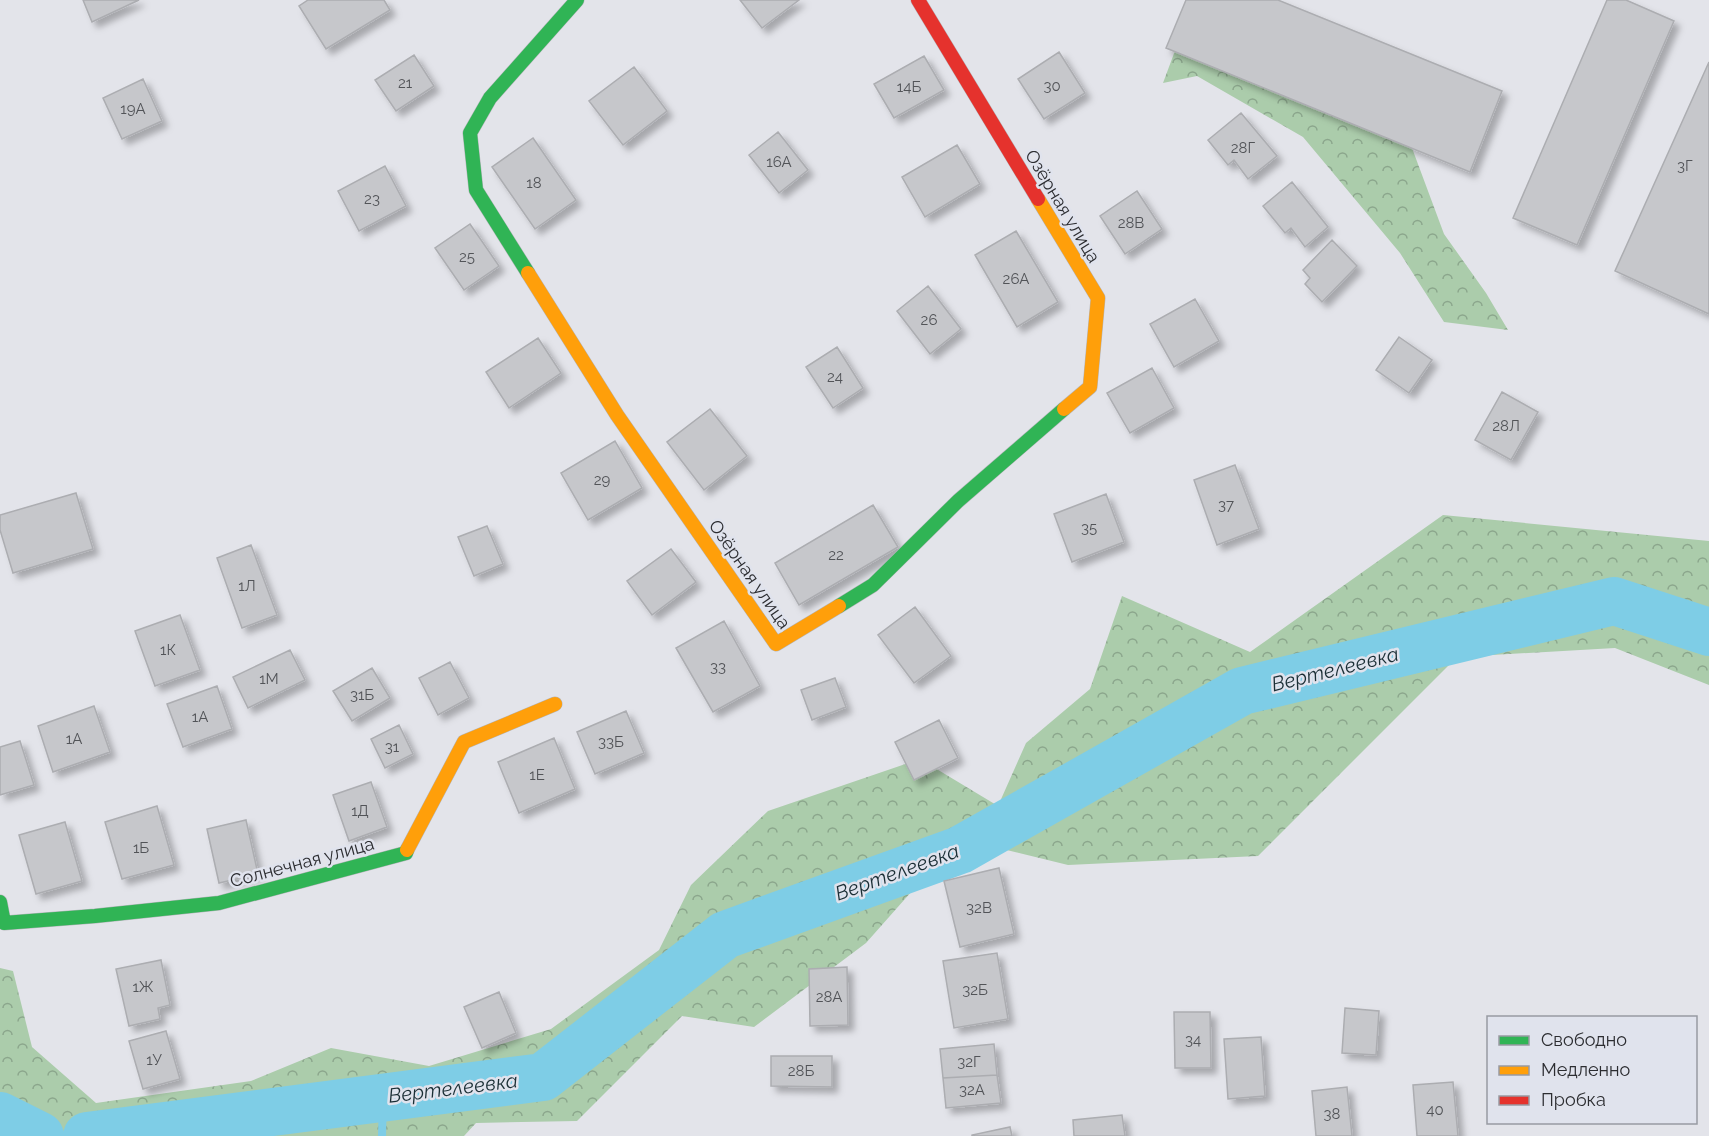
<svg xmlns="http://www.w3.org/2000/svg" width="1709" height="1136" font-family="Raleway,sans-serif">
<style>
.forest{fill:url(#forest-crowns)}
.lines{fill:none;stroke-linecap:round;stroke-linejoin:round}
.stream{stroke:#7ecde6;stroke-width:8}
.river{stroke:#7ecde6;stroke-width:48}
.building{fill:#c6c7cb;stroke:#acadb1;stroke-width:1.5;filter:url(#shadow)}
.fast-casing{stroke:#b4b5ba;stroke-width:15}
.slow-casing{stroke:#b4b5ba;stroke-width:15}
.jam-casing{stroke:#b4b5ba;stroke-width:15}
.fast{stroke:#30b455;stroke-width:14}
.slow{stroke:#ff9f0a;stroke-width:14}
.jam{stroke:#e5322d;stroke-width:14}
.labels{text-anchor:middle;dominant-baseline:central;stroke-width:5;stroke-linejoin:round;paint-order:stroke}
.number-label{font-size:15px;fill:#525458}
.street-label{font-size:18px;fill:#2c2d31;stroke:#e0e3ed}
.water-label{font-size:20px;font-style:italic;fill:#1a2e35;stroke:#e0e3ed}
</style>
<defs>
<pattern id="forest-crowns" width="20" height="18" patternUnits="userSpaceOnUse" patternTransform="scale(1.5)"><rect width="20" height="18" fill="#abccab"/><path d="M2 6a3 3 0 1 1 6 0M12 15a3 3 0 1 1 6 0" fill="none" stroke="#8ba68c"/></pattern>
<filter id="shadow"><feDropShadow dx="5.5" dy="5.5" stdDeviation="3" flood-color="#0004"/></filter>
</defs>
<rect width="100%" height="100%" fill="#e3e4ea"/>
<!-- forest -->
<path class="forest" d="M 1179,40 L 1412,148 L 1444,234 L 1486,293 L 1508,330 L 1444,322 L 1400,253 L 1303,137 L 1197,76 L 1163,83 Z
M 1443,515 L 1709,541 L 1709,685 L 1615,648 L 1457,657 L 1258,856 L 1068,865 L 990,846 L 920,882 L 866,943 L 754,1027 L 682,1016 L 577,1121 L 476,1123 L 464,1136 L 0,1136 L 0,968 L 13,971 L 32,1047 L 96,1103 L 251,1081 L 331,1048 L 429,1066 L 551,1029 L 659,950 L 691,885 L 768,811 L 920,759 L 998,806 L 1026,743 L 1090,689 L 1122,596 L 1250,652 Z"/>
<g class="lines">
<!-- stream -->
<path class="stream" d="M 382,1136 L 383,1097"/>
<!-- river -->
<path class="river" d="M 0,1116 L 40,1136
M 87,1136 L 543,1077 L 725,935 L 960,850 L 1242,691 L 1614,601 L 1709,632"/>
</g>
<!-- building -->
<path class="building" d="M 83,0 L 139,0 L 92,22 Z
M 308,0 L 384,0 L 390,10 L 326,49 L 299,6 Z
M 740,0 L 799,0 L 762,28 Z
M 1186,0 L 1278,0 L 1502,91 L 1470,172 L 1166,48 Z
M 1607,0 L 1626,0 L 1674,21 L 1577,245 L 1513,218 Z
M 1059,52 L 1085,93 L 1044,119 L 1018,79 Z
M 414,55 L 434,86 L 396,111 L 375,80 Z
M 924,56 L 944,90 L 894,118 L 874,84 Z
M 1709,62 L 1709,314 L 1615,271 Z
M 634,67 L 667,111 L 623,145 L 589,101 Z
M 143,79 L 162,121 L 122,139 L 103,98 Z
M 1241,113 L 1277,156 L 1248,179 L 1234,160 L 1228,165 L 1208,140 Z
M 778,132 L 808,170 L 779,193 L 749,155 Z
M 533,138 L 576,200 L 535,229 L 492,167 Z
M 957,145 L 980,184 L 925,217 L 902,177 Z
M 385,166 L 406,206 L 359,231 L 338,191 Z
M 1292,182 L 1328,227 L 1305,247 L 1291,228 L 1285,233 L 1263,206 Z
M 1137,191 L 1162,229 L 1125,254 L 1100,216 Z
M 470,224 L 499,266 L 464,290 L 435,248 Z
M 1016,231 L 1058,302 L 1017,327 L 975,255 Z
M 1332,240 L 1357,266 L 1322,302 L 1305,284 L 1310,278 L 1303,270 Z
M 928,286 L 961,329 L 930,354 L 897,311 Z
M 1195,299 L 1219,341 L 1174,367 L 1150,324 Z
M 1399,337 L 1432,360 L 1409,393 L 1376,370 Z
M 538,338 L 561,373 L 509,408 L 486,372 Z
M 837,347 L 863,388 L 833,408 L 806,367 Z
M 1152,368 L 1174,408 L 1130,433 L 1107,393 Z
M 1502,392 L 1538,412 L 1511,460 L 1475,440 Z
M 710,409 L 747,456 L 704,490 L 667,442 Z
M 615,441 L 642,488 L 588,520 L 561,473 Z
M 1235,465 L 1259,529 L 1217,545 L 1194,480 Z
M 76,493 L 93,549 L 13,573 L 0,530 L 0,515 Z
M 1106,494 L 1124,542 L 1072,562 L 1054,514 Z
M 873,505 L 898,547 L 799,605 L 775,563 Z
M 487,526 L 503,564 L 474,576 L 458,537 Z
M 251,545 L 277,615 L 242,628 L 217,558 Z
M 671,549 L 696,582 L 652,615 L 627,581 Z
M 915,607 L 951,656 L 914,683 L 878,635 Z
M 180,615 L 200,670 L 155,686 L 135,631 Z
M 724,621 L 760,686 L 713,712 L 676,648 Z
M 290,650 L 305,680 L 248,708 L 233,677 Z
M 450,662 L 469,698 L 438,715 L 419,678 Z
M 372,668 L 390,698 L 352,721 L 333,691 Z
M 835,678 L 846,707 L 812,720 L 801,690 Z
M 217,686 L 232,729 L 183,747 L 167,704 Z
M 94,706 L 110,752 L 53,772 L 38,726 Z
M 626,711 L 644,753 L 595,774 L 577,732 Z
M 939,720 L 958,758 L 914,780 L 895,742 Z
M 399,725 L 413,754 L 385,768 L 371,739 Z
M 554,738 L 575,789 L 519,813 L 498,762 Z
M 20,741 L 34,785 L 0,795 L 0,747 Z
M 371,782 L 387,827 L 349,841 L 333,795 Z
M 157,806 L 174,865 L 122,879 L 105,822 Z
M 246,820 L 258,874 L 219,883 L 207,829 Z
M 65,822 L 82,881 L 36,894 L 19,835 Z
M 999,868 L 1014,934 L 960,947 L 944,881 Z
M 997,953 L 1008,1019 L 954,1028 L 943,961 Z
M 161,960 L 170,1005 L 158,1008 L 160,1019 L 129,1026 L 116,969 Z
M 847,967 L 848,1025 L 810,1026 L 809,969 Z
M 499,992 L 516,1033 L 482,1048 L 464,1007 Z
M 1345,1008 L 1379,1011 L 1376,1055 L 1342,1053 Z
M 1174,1012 L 1210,1012 L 1211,1068 L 1175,1068 Z
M 166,1031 L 180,1079 L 143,1089 L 129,1041 Z
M 1261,1037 L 1265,1096 L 1228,1099 L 1224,1039 Z
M 994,1044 L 997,1075 L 943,1078 L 940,1049 Z
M 771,1056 L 832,1056 L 832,1087 L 771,1086 Z
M 997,1075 L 1001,1103 L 946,1108 L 943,1078 Z
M 1453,1082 L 1458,1136 L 1417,1136 L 1413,1085 Z
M 1347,1087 L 1352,1136 L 1316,1136 L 1312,1091 Z
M 1122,1115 L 1125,1136 L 1074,1136 L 1073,1120 Z
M 1010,1127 L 1012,1136 L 972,1136 L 972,1135 Z"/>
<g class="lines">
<!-- fast casing -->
<g class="fast-casing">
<path id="fast" d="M 528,273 L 476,190 L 470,133 L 490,98 L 577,0
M 839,606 L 873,585 L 958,501 L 1064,409
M 0,902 L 4,923 L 95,916 L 219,903 L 406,853 L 407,850"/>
</g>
<!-- slow casing -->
<g class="slow-casing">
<path id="slow" d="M 1038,199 L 1098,298 L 1090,387 L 1064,409
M 528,273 L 617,415 L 776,644 L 839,606
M 407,850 L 464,742 L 555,704"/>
</g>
<!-- jam casing -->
<g class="jam-casing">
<path id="jam" d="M 918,0 L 1038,199"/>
</g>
<!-- fast -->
<use href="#fast" class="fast"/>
<!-- slow -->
<use href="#slow" class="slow"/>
<!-- jam -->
<use href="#jam" class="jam"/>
</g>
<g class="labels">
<!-- number labels -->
<g class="number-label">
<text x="405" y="83">21</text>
<text x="1052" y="86">30</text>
<text x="909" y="87">14Б</text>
<text x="133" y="109">19А</text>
<text x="1243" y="148">28Г</text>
<text x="779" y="162">16А</text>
<text x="1685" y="166">3Г</text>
<text x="534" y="183">18</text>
<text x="372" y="199">23</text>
<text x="1131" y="223">28В</text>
<text x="467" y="257">25</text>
<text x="1016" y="279">26А</text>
<text x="929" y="320">26</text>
<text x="835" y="377">24</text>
<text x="1506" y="426">28Л</text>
<text x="602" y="480">29</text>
<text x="1226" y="505">37</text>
<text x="1089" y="528">35</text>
<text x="836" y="555">22</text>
<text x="247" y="586">1Л</text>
<text x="168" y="650">1К</text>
<text x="718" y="667">33</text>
<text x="269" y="679">1М</text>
<text x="362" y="695">31Б</text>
<text x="200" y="717">1А</text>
<text x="74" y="739">1А</text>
<text x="611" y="742">33Б</text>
<text x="392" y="747">31</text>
<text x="537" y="775">1Е</text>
<text x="360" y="811">1Д</text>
<text x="141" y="848">1Б</text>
<text x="979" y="908">32В</text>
<text x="143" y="987">1Ж</text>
<text x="975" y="990">32Б</text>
<text x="829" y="997">28А</text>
<text x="1193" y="1040">34</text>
<text x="154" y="1060">1У</text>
<text x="969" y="1062">32Г</text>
<text x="801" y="1071">28Б</text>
<text x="972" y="1090">32А</text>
<text x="1435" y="1110">40</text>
<text x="1332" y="1114">38</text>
</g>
<!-- street labels -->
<g class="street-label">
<text transform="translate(1063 206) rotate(59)">Озёрная улица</text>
<text transform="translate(750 574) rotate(55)">Озёрная улица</text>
<text transform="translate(302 862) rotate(-15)">Солнечная улица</text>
</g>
<!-- water labels -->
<g class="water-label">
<text transform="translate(1335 669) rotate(-14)">Вертелеевка</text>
<text transform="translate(897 872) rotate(-20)">Вертелеевка</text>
<text transform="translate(453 1088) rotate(-7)">Вертелеевка</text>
</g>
</g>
<!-- legend -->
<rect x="1487" y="1016" width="210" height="108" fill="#e0e3ed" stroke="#989aa2" stroke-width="1.5"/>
<rect x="1499" y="1036" width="30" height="9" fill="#30b455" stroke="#989aa2" stroke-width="1.5"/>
<text x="1541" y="1046" font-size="18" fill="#2c2d31">Свободно</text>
<rect x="1499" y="1066" width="30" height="9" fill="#ff9f0a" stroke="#989aa2" stroke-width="1.5"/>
<text x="1541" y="1076" font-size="18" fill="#2c2d31">Медленно</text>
<rect x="1499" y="1096" width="30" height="9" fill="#e5322d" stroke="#989aa2" stroke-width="1.5"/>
<text x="1541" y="1106" font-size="18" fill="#2c2d31">Пробка</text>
</svg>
